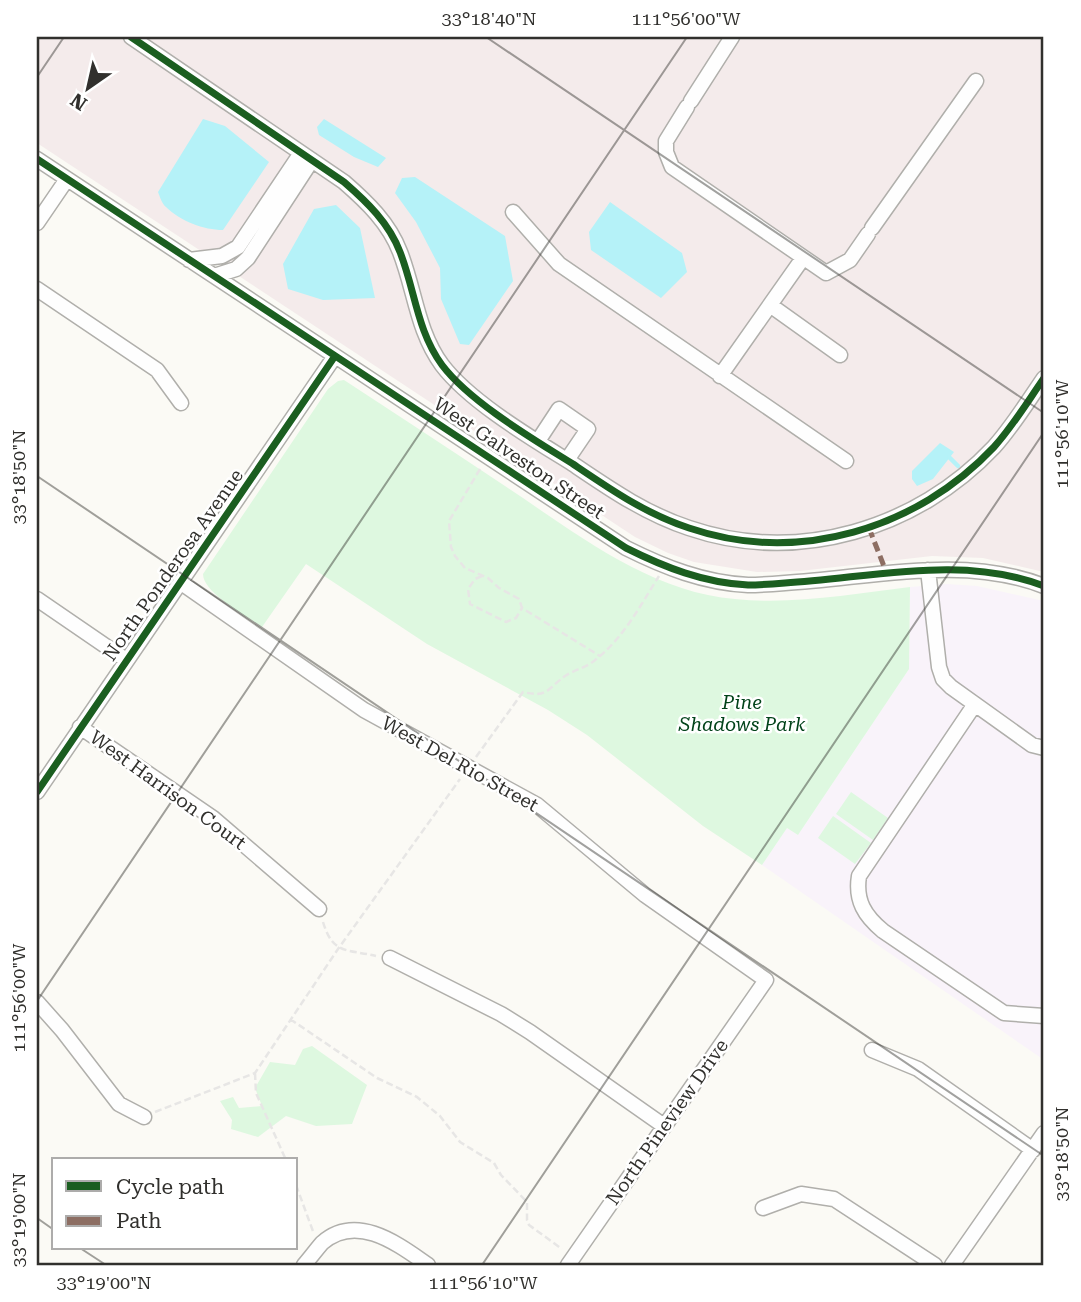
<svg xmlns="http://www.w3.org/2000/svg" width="1081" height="1302" font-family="'Roboto Serif',serif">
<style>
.industrial{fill:#f4ebeb}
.education{fill:#f9f3fa}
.green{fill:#def8e0}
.water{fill:#b5f2f8}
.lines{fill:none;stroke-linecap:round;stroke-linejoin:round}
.stream{stroke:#b5f2f8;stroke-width:4.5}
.minor-casing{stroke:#b0afab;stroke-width:17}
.path{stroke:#e7e6e5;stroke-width:2.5;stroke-dasharray:7 3.5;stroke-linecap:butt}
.minor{stroke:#fefefe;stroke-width:14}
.quiet{stroke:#8d6e63;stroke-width:5;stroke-dasharray:10 5;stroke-linecap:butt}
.cycleway-casing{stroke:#fff;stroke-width:11}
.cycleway{stroke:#1b5e20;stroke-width:7}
.ticks{fill:none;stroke:#31302d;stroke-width:2;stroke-opacity:0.45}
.labels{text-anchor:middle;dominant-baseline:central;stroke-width:5;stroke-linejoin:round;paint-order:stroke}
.street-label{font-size:19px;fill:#31302d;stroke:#fff}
.park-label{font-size:19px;font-style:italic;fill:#02431a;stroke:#fff}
.neatline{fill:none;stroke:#31302d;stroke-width:2.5}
.ticks-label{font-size:18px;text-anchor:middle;fill:#31302d}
</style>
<rect width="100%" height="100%" fill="#fbfaf5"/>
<!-- industrial -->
<path class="industrial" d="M 37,37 L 1044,37 L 1044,572 L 983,558 L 932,556 L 800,571 L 757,572 L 694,562 L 668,553 L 635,537 L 37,143 Z"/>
<!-- education -->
<path class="education" d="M 947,584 L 977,586 L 1044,601 L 1044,1060 L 762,865 L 787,828 L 798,835 L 909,669 L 910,587 Z"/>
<!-- green -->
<path class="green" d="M 344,380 C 399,416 454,452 508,488 C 577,534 650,592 735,599 C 793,605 852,594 910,587 L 909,669 L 798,835 L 787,828 L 762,865 L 703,826 L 587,735 L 548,710 L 427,644 L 306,564 L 262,627 C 247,616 203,593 203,574 L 328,389 L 338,381 Z
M 851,792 L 888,818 L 873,840 L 836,814 Z
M 833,816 L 871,843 L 855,864 L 818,838 Z
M 312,1046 L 367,1085 L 352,1124 L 316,1126 L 286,1116 L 258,1137 L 231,1129 L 232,1120 L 220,1101 L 233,1097 L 239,1108 L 262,1106 L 255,1088 L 270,1062 L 295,1065 L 303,1049 Z"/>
<!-- water -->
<path class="water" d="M 203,119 L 225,126 L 269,162 L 223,230 C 204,230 180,221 166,207 C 162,204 160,197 158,192 Z
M 324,119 L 386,158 L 378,167 L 354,157 L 319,135 L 317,127 Z
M 415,177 L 505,236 L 513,281 L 469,345 L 460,344 L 441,299 L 440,268 L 416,222 L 395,193 L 402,178 Z
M 610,202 L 682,253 L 687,272 L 661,298 L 591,250 L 589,232 Z
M 336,205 L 360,228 L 375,298 L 323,300 L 288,289 L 283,264 L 314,209 Z
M 940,443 L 954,452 L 933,479 L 917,486 L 912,479 L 912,471 Z"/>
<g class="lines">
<!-- stream -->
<path class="stream" d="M 949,457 L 958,466"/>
<!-- minor casing -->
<g class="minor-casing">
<path id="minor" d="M 131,37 L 344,182 C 367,202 389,223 400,252 C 415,290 417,331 442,365 C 470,402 533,439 573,464 C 610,489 646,514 689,528 C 798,565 917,529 994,447 C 1013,426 1028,401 1044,378
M 691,101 L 732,37
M 687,107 L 666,141 L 666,152 L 672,167 L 826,273 L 850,260 L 868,234
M 37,159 L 626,548 C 664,567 704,583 748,585 C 760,585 773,584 785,583 C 871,578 961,554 1044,586
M 513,212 L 559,264 L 846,461
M 37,223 L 67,179
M 872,228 L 976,81
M 189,260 L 222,256 L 238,247 L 301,153
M 214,276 L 236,269 L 248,258 L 312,160
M 37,289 L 157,370 L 181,403
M 770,305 L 840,355
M 720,376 L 803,258
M 538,441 L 559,409 L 588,429 L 567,460
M 928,570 L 939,667 L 943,679 L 951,687 L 1032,745 L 1044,748
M 180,582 L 364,710 L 537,805 L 645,895 L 766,980 L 568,1265
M 37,599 L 126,660
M 975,704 L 859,876 C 855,901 865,916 883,931 L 1004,1013 L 1044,1016
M 80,727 L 213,818 L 319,909
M 37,792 L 335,356
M 390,958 L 501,1014 L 530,1032 L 664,1126
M 37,1002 L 62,1030 L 119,1104 L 144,1117
M 872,1050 L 918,1069 L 1033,1150
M 763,1208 L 801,1194 L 834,1199 L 935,1265
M 304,1265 C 310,1258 316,1250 322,1243 C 357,1212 399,1245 428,1265
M 952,1265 L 1044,1133"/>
</g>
<!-- path -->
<path class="path" d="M 480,469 L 449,521 L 451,547 L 455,556 L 465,568 L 488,578 L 499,588 L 519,599 L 522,608 L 600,656
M 482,576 L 475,579 L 468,589 L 470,604 L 506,622 L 516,618 L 522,608
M 476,757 L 523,692 C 548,698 547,689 565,676 C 574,670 585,668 594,661 C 623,639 640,606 659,576
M 323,922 C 333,955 347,949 376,956
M 290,1019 L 377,1078 L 417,1097 L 440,1116 L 460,1142 L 494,1163 L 501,1175 L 527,1202 L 527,1220 L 529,1225 L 562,1249
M 255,1073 L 256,1093 L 286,1160
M 155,1112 L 255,1073 L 338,949 L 460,779
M 296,1185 L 314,1234"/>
<!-- minor -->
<use href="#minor" class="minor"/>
<!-- quiet -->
<path class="quiet" d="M 869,528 L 887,574"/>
<!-- cycleway casing -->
<g class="cycleway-casing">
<path id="cycleway" d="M 131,37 L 344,182 C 367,202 389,223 400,252 C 415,290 417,331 442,365 C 470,402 533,439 573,464 C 610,489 646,514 689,528 C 798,565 917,529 994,447 C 1013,426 1028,401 1044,378
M 37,159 L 626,548 C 664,567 704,583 748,585 C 760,585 773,584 785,583 C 871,578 961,554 1044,586
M 37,792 L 335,356"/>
</g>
<!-- cycleway -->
<use href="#cycleway" class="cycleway"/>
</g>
<!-- ticks -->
<path class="ticks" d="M 486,37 L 1044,413M 37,77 L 64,37M 37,476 L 1044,1156M 37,1001 L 687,37M 37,1218 L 54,1230M 80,1248 L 106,1265M 482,1265 L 1044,432"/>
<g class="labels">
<!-- street labels -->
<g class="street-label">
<text transform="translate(519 458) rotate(34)">West Galveston Street</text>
<text transform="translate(173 565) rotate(-55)">North Ponderosa Avenue</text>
<text transform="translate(460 764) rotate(29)">West Del Rio Street</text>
<text transform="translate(168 790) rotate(36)">West Harrison Court</text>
<text transform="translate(667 1122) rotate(-55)">North Pineview Drive</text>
</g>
<!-- park labels -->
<g class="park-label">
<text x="742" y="702">Pine<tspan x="742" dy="22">Shadows Park</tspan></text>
</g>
</g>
<!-- border -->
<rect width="1081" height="1302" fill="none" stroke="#ffffff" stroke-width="77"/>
<!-- legend -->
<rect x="52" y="1158" width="245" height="91" fill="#ffffff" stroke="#adacab" stroke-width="2"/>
<rect x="66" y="1181" width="35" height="10" fill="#1b5e20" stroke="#adacab" stroke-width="2"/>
<text x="116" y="1194" font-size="21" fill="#31302d">Cycle path</text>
<rect x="66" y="1216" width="35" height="10" fill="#8d6e63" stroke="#adacab" stroke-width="2"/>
<text x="116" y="1228" font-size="21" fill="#31302d">Path</text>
<!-- north arrow -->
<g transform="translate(88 88) rotate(214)" stroke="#ffffff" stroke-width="5" paint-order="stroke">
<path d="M0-5L12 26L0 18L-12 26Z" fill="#31302d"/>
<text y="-10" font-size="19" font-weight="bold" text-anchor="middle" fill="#31302d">N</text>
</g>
<rect x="38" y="38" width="1004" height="1226" class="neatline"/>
<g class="ticks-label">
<text x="489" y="25">33°18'40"N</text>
<text x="686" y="25">111°56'00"W</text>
<text transform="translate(1062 434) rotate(-90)" y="6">111°56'10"W</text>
<text transform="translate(19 477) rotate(-90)" y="6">33°18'50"N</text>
<text transform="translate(19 998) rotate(-90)" y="6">111°56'00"W</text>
<text transform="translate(1062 1154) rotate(-90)" y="6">33°18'50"N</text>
<text transform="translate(19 1220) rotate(-90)" y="6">33°19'00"N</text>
<text x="104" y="1289">33°19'00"N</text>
<text x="483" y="1289">111°56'10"W</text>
</g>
</svg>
